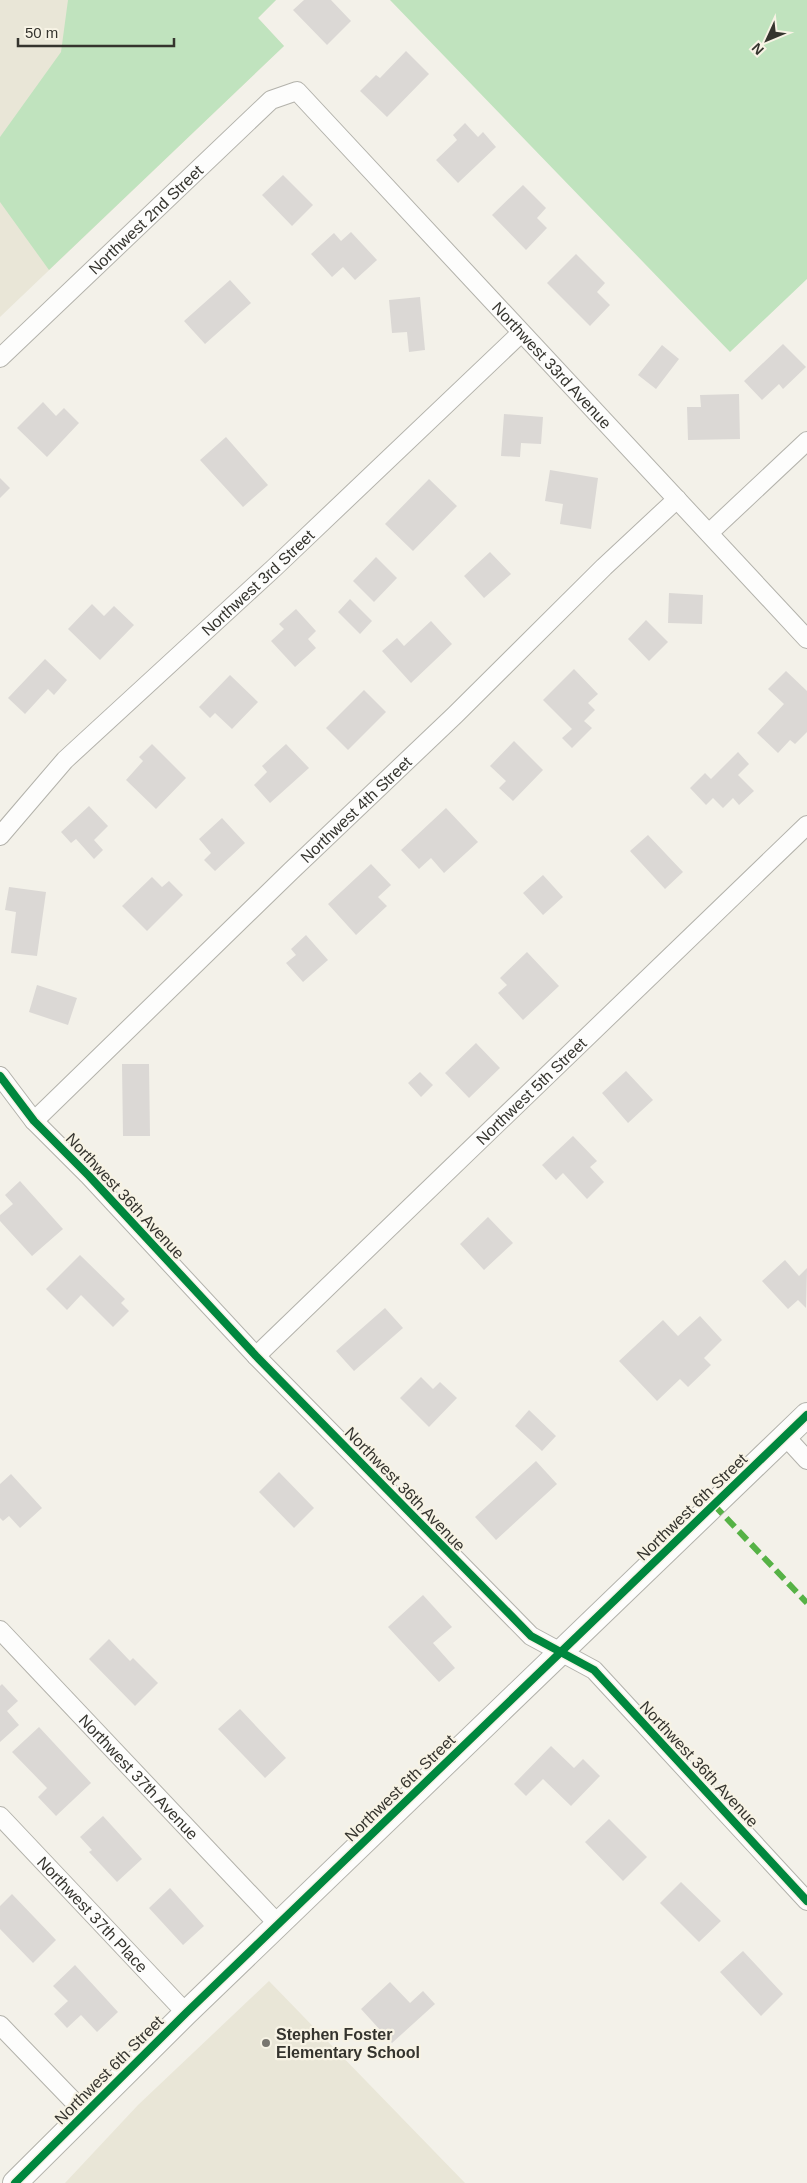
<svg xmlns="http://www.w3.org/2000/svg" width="807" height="2183" font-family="Arial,sans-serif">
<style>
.built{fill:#e9e6d7}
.green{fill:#c0e3be}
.building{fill:#dbd8d5}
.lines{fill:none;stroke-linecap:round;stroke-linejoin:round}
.street-casing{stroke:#b3b2ab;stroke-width:20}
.secondary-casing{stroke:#b3b2ab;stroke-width:26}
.street{stroke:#fdfdfc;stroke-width:18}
.secondary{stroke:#fdfdfc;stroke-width:24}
.quiet{stroke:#56b246;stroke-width:6;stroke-dasharray:12 6;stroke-linecap:butt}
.cycleway-casing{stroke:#f7f3e5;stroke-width:11}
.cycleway{stroke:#00873e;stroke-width:8}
.poi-dot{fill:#78766f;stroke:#f7f3e5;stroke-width:2}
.labels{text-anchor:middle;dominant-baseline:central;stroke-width:4.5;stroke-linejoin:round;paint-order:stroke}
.street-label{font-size:16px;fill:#35342e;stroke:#f7f3e5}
.poi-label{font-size:16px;font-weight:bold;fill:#35342e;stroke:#f7f3e5;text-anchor:start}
</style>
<rect width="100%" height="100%" fill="#f3f1e9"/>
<!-- built -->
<path class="built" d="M 0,0 L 276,0 L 258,18 L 284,46 L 0,317 Z
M 269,1981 L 465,2183 L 65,2183 L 138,2105 Z"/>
<!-- green -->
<path class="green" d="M 68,0 L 276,0 L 258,18 L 284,46 L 49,270 L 0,202 L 0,137 L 61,52 Z
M 390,0 L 807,0 L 807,279 L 730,352 Z"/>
<!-- building -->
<path class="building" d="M 304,0 L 331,0 L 351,21 L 327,45 L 293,10 Z
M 406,51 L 429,74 L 387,117 L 360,91 L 376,75 L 380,78 Z
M 465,123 L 478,137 L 483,132 L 496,147 L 458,183 L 436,160 L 457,140 L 453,135 Z
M 283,175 L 313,205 L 292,226 L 262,195 Z
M 523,185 L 546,208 L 537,218 L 547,228 L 526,250 L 492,215 Z
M 351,232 L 377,260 L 355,280 L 343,267 L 332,277 L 311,254 L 334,233 L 341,241 Z
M 576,254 L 605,283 L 597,292 L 610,305 L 590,326 L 547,283 Z
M 230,280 L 251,303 L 205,344 L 184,321 Z
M 420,297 L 425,350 L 409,352 L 407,332 L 392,333 L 389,300 Z
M 783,344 L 806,367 L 783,389 L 779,384 L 762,400 L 744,381 Z
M 662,345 L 679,359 L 656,389 L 638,375 Z
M 739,394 L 740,439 L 688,440 L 687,407 L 701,407 L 700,395 Z
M 43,402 L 56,416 L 64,408 L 79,423 L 47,457 L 17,428 Z
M 504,414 L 543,417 L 541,444 L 521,443 L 520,457 L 501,456 Z
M 226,437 L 268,485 L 243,507 L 200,460 Z
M 550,470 L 598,478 L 591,529 L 560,524 L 563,504 L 545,501 Z
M 0,478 L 10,488 L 0,498 Z
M 429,479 L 457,506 L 413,551 L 385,524 Z
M 490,552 L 511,574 L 484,598 L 464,576 Z
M 376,557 L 397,578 L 374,602 L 353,581 Z
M 669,593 L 703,595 L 702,624 L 668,623 Z
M 350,599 L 372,621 L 360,634 L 338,612 Z
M 92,604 L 104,616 L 114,606 L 134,625 L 100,660 L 68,629 Z
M 296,609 L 316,631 L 308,639 L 316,648 L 295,667 L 271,641 L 284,629 L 279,624 Z
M 646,620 L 668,642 L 649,661 L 628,639 Z
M 431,621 L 452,644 L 411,683 L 382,651 L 397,638 L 404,646 Z
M 45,659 L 67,680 L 54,695 L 48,689 L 25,714 L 8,698 Z
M 574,669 L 598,694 L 588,703 L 595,710 L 584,721 L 592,728 L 572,748 L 562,738 L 572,729 L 543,700 Z
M 786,671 L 807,691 L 807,732 L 795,744 L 790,740 L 778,753 L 757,733 L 784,704 L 768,689 Z
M 230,675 L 258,702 L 232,729 L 215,713 L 210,718 L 199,707 Z
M 364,690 L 386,712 L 348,750 L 326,728 Z
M 514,741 L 543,770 L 513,801 L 499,788 L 506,781 L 490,766 Z
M 152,744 L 186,778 L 156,809 L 126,780 L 143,761 L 139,757 Z
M 286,744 L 309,768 L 270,803 L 254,785 L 267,772 L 262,766 Z
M 738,752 L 749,764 L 738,775 L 754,791 L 739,805 L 733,798 L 723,808 L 713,798 L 706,805 L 690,788 L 705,773 L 711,779 Z
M 89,806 L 108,826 L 94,840 L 103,850 L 94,859 L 76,839 L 71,843 L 61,832 Z
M 446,808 L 478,842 L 444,873 L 431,858 L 419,869 L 401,850 Z
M 222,818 L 245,843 L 215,871 L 204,860 L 211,853 L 199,839 Z
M 648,835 L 683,872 L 665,889 L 630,851 Z
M 371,864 L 391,885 L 378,897 L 387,906 L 356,935 L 328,904 Z
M 543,875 L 563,897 L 543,915 L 523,893 Z
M 152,877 L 162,887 L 169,881 L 183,895 L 147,931 L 122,906 Z
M 9,887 L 46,892 L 37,956 L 11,953 L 16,912 L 5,910 Z
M 306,935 L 328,960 L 303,982 L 286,963 L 296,955 L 291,949 Z
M 527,952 L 559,986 L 523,1020 L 498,993 L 507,985 L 500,978 Z
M 37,985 L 77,998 L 68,1025 L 29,1012 Z
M 476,1043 L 500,1068 L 469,1098 L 445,1073 Z
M 122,1064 L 149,1064 L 150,1136 L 123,1136 Z
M 626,1071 L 653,1100 L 628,1123 L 602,1093 Z
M 420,1072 L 433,1085 L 421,1097 L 408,1083 Z
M 573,1136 L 597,1161 L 590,1167 L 604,1182 L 587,1199 L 563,1173 L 556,1180 L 542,1165 Z
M 20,1181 L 63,1229 L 32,1256 L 0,1221 L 0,1215 L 13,1204 L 5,1195 Z
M 488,1217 L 513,1243 L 484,1270 L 460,1244 Z
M 80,1255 L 125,1299 L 121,1303 L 129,1311 L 113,1327 L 81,1295 L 67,1310 L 46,1289 Z
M 785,1260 L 799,1276 L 807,1268 L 806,1308 L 798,1300 L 788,1309 L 762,1281 Z
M 385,1308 L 403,1328 L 354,1371 L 336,1351 Z
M 700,1316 L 722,1340 L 704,1358 L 711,1365 L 688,1387 L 680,1379 L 657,1401 L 619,1361 L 663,1320 L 678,1336 Z
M 421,1377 L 433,1389 L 440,1382 L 457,1398 L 429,1427 L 400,1398 Z
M 529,1410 L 556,1436 L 542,1451 L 515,1426 Z
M 536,1461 L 557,1484 L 496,1540 L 475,1517 Z
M 279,1472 L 314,1508 L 294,1528 L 259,1492 Z
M 11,1474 L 42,1508 L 20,1528 L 9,1516 L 3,1521 L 0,1518 L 0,1484 Z
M 423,1595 L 452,1627 L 433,1643 L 455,1668 L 439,1682 L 388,1627 Z
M 109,1639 L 130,1661 L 133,1658 L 158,1683 L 135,1706 L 89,1659 Z
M 2,1684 L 18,1701 L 7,1711 L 19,1725 L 0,1742 L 0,1686 Z
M 240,1709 L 286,1758 L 265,1778 L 218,1729 Z
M 39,1727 L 91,1783 L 56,1816 L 38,1797 L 47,1788 L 12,1752 Z
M 551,1746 L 574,1768 L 583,1759 L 600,1776 L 571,1806 L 543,1779 L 526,1796 L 514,1784 Z
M 103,1816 L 142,1859 L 117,1882 L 89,1852 L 92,1850 L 80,1837 Z
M 609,1819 L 647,1857 L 623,1881 L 585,1842 Z
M 681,1882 L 721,1921 L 699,1942 L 660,1903 Z
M 170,1888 L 204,1926 L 183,1945 L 149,1908 Z
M 12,1894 L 56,1940 L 33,1963 L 0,1929 L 0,1906 Z
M 743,1951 L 783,1994 L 761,2016 L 720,1972 Z
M 75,1965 L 118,2012 L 97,2032 L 81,2015 L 67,2028 L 54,2014 L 68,2001 L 53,1986 Z
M 390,1982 L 410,2003 L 423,1991 L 435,2004 L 392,2043 L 361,2009 Z"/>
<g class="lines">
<!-- street casing -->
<g class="street-casing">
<g id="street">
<path id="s1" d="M 0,358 L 271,100 L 297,91 L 807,639"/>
<path d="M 709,533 L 807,441"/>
<path id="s2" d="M 0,836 L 65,760 L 274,568 L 521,333"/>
<path d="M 0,1076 L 34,1121 L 89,1176 L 256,1356 L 531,1636 L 594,1670 L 807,1901"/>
<path id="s3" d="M 34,1121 L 291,871 L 455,715 L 604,567 L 677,499"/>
<path id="s4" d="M 256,1356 L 807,825"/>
<path d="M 785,1436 L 807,1460"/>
<path id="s5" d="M 0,1630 L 278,1924"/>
<path id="s6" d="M 0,1816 L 186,2013"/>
<path d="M 0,2025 L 84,2112"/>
</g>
</g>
<!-- secondary casing -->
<g class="secondary-casing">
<path id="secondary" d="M 15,2183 L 186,2013 L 807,1415"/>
</g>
<!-- street -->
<use href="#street" class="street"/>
<!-- secondary -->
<use href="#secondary" class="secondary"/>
<!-- quiet -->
<path class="quiet" d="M 714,1505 L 807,1603"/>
<!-- cycleway casing -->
<g class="cycleway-casing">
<path id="cycleway" d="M 0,1076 L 34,1121 L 89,1176 L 256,1356 L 531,1636 L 594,1670 L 807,1901
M 15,2183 L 186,2013 L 807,1415"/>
</g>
<!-- cycleway -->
<use href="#cycleway" class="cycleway"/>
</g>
<!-- markers -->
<circle class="poi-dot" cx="266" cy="2043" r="5"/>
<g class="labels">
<!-- street labels -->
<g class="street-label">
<text stroke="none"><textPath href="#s1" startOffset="201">Northwest 2nd Street</textPath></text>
<text stroke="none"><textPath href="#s1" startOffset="776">Northwest 33rd Avenue</textPath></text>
<text stroke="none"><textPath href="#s2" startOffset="362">Northwest 3rd Street</textPath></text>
<text stroke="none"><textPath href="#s3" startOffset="448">Northwest 4th Street</textPath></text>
<text stroke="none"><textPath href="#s4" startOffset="382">Northwest 5th Street</textPath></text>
<text transform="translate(125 1196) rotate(47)">Northwest 36th Avenue</text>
<text transform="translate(405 1489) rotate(46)">Northwest 36th Avenue</text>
<text transform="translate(692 1507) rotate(-44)">Northwest 6th Street</text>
<text transform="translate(699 1764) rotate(47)">Northwest 36th Avenue</text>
<text stroke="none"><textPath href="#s5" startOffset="202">Northwest 37th Avenue</textPath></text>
<text transform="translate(400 1788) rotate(-44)">Northwest 6th Street</text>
<text stroke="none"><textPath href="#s6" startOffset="135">Northwest 37th Place</textPath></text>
<text transform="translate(109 2070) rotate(-45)">Northwest 6th Street</text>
</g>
<!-- poi labels -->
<g class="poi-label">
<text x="276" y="2034">Stephen Foster<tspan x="276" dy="18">Elementary School</tspan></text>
</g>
</g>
<!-- north arrow -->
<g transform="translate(767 40) rotate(226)" stroke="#f7f3e5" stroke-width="4" paint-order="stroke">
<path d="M0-4L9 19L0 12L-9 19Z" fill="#35342e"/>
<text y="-8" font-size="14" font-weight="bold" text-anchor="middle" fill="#35342e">N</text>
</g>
<!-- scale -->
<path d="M18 38v8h156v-8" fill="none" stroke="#35342e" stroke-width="2.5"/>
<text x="25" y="38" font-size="15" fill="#35342e" stroke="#f7f3e5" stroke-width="4" paint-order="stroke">50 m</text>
</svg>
